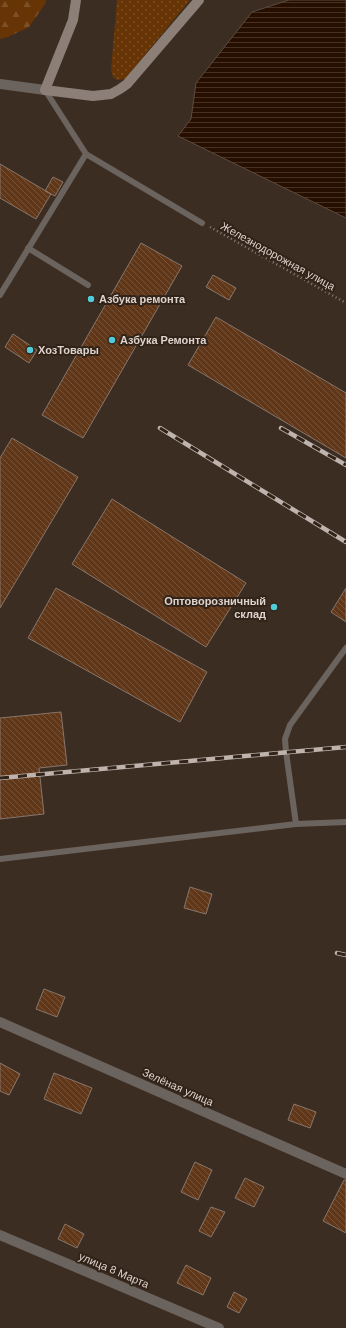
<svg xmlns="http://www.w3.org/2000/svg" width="346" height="1328" font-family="Helvetica,sans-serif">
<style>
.grass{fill:url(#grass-dots)}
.forest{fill:url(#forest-firs)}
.water{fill:url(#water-rules);stroke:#5e4a3e}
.building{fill:url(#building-back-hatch);stroke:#88766b}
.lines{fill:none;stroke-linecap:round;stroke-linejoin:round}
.path{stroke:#8c7f77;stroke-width:2.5;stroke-dasharray:1 3;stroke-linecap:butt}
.lane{stroke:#6b635e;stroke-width:6}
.street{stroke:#6b635e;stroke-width:10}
.secondary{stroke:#8b7f77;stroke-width:10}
.rail-casing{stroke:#beb3ad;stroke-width:4.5}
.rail{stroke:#322319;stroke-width:3;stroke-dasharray:9;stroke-linecap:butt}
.poi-dot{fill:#52cbd8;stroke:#322319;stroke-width:1.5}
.labels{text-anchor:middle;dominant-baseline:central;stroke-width:4;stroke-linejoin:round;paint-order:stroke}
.street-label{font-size:11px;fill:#ded4ce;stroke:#322319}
.poi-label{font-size:11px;font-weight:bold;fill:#ded4ce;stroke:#322319;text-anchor:start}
</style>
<defs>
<pattern id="grass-dots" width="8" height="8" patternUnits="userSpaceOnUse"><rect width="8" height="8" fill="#673405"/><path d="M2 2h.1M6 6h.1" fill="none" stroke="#7c5028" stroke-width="1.8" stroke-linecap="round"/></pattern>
<pattern id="forest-firs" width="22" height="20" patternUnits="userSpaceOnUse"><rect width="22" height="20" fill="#673405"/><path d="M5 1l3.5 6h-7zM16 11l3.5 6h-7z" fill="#7c5028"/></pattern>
<pattern id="water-rules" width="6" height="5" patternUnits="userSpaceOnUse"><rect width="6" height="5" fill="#270f00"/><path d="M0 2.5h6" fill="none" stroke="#463124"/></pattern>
<pattern id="building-back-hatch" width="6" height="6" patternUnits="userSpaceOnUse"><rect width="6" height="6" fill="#603718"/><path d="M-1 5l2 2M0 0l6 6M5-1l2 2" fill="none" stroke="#765338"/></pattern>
</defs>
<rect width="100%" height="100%" fill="#3c2d23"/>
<!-- grass -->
<path class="grass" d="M 117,0 L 190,0 L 125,79 L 117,80 L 113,77 L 111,70 Z"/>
<!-- forest -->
<path class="forest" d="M 0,0 L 46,0 L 45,4 L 29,27 L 8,37 L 0,39 Z"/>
<!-- water -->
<path class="water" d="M 289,0 L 346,0 L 346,218 L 178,136 L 191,119 L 196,83 L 252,12 Z"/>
<!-- building -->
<path class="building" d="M 0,164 L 51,194 L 36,219 L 0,198 Z
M 53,177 L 63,182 L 55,196 L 45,191 Z
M 141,243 L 182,266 L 83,438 L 42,415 Z
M 213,275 L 236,288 L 229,300 L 206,287 Z
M 216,317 L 346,393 L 346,458 L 188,365 Z
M 13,334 L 37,350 L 29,363 L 5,347 Z
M 12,438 L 78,477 L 0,608 L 0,458 Z
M 112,499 L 246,583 L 206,647 L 72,564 Z
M 56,588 L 207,672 L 180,722 L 28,638 Z
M 346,588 L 346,622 L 331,612 Z
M 61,712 L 67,765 L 39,768 L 44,814 L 0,819 L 0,718 Z
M 190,887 L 212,894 L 206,914 L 184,908 Z
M 44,989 L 65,997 L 57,1017 L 36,1009 Z
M 0,1063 L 20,1074 L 9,1095 L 0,1091 Z
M 54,1073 L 92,1088 L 81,1114 L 44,1099 Z
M 294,1104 L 316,1112 L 310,1128 L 288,1120 Z
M 195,1162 L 212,1170 L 198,1200 L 181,1192 Z
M 245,1178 L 264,1187 L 254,1207 L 235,1198 Z
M 344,1180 L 346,1180 L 346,1233 L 323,1221 Z
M 211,1207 L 225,1212 L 211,1237 L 199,1231 Z
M 65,1224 L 84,1234 L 77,1248 L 58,1239 Z
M 186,1265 L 211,1278 L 203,1295 L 177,1283 Z
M 234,1292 L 247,1299 L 239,1313 L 227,1307 Z"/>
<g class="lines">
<!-- path -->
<path class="path" d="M 210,227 L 346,303"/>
<!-- lane -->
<path class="lane" d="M 45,90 L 86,154 L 202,223
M 28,248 L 88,285
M 0,295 L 86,154
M 296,824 L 286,752 L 285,739 L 290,725 L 346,648
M 0,859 L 296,824 L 346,822"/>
<!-- street -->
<path class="street" d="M 0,84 L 45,90
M 0,1022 L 346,1174
M 0,1235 L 219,1328"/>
<!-- secondary -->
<path class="secondary" d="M 76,0 L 73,20 L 45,90 L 93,96 L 111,94 L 120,89 L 127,84 L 199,0"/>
<!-- rail casing -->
<g class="rail-casing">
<path id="rail" d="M 160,428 L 346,542
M 281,428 L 346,465
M 0,778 L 346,747
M 337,953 L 346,955"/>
</g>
<!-- rail -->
<use href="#rail" class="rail"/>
</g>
<!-- markers -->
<g class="poi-dot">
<circle cx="91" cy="299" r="4"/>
<circle cx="112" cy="340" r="4"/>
<circle cx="30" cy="350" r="4"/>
<circle cx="274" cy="607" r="4"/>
</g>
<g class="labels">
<!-- street labels -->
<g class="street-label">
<text transform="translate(278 256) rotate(29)">Железнодорожная улица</text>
<text transform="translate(178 1087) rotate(24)">Зелёная улица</text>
<text transform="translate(114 1270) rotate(23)">улица 8 Марта</text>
</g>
<!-- poi labels -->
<g class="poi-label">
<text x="99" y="299">Азбука ремонта</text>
<text x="120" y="340">Азбука Ремонта</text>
<text x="38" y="350">ХозТовары</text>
<text x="266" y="601" text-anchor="end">Оптоворозничный<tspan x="266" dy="13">склад</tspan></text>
</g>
</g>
</svg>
